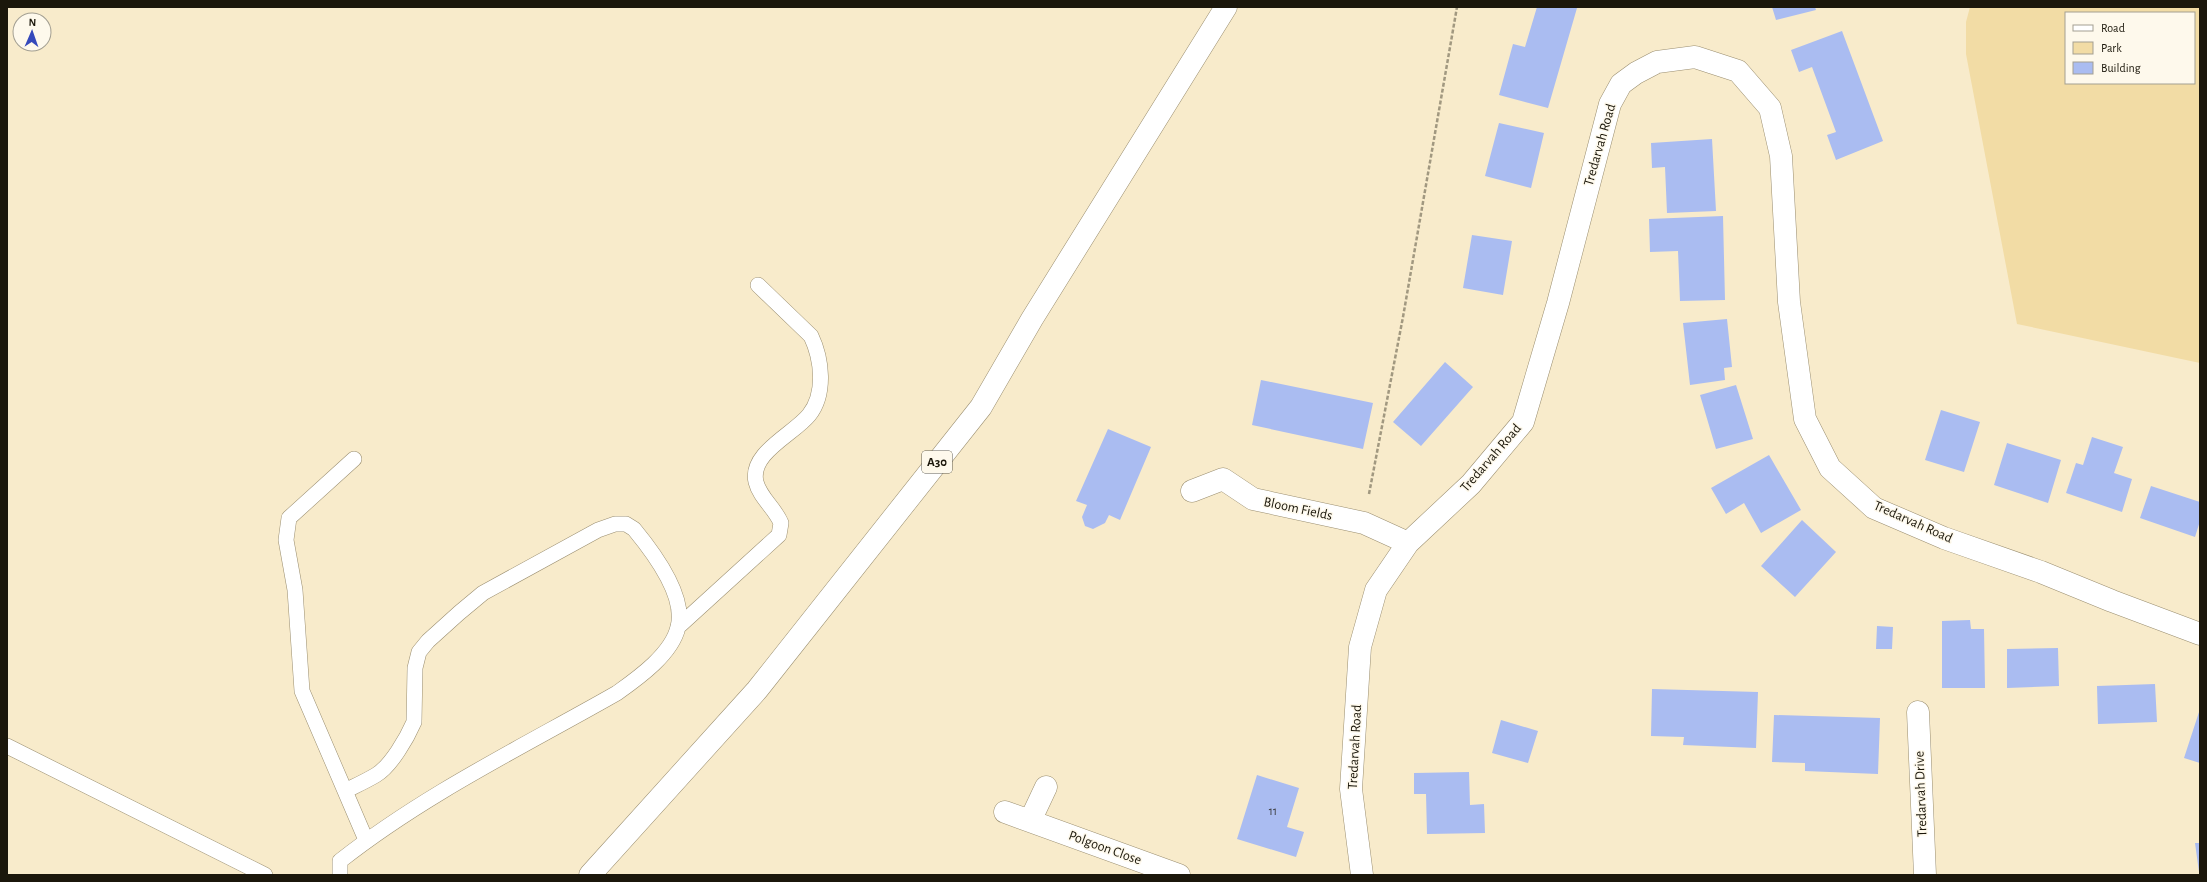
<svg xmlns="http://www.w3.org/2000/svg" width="2207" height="882" font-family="'Alegreya Sans',sans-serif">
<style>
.green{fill:#f2dca5;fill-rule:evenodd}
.building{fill:#aabcf1}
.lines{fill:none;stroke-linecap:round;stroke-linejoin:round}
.service-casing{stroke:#9a8e70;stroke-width:16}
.minor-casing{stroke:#9a8e70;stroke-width:23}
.trunk-casing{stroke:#9a8e70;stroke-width:23}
.path{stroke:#a19880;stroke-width:2.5;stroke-dasharray:4 2;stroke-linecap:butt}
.service{stroke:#fff;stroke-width:15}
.minor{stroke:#fff;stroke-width:22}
.trunk{stroke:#fff;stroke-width:22}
.labels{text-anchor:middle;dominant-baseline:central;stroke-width:3;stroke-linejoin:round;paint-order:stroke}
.number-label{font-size:12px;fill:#3f4044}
.shield{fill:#fef9ec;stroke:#5f5b4e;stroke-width:1}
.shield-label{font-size:13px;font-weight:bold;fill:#1b170b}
.street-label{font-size:14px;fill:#1b170b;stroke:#fef9ec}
</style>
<rect width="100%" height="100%" fill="#f8ebcb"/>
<!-- green -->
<path class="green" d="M 1970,7 L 2200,7 L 2200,363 L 2017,324 L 1966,54 L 1966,22 ZM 2066,13 L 2194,13 L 2194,83 L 2066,83 Z"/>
<!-- building -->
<path class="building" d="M 1537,7 L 1577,8 L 1548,108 L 1499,95 L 1513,44 L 1525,47 Z
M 1772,7 L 1815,7 L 1816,10 L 1776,20 Z
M 1842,31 L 1883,141 L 1836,160 L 1827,135 L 1836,132 L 1812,67 L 1799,72 L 1791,50 Z
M 1499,123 L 1544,133 L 1531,188 L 1485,176 Z
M 1712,139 L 1716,211 L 1667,213 L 1665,167 L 1652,168 L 1651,143 Z
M 1723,216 L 1725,300 L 1680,301 L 1678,251 L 1650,252 L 1649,219 Z
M 1472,235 L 1512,241 L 1503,295 L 1463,288 Z
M 1727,319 L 1732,367 L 1724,368 L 1725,380 L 1690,385 L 1683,323 Z
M 1445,362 L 1473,387 L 1421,446 L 1393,422 Z
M 1261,380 L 1373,403 L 1363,449 L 1252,425 Z
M 1736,385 L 1753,439 L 1716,449 L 1700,395 Z
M 1941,410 L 1980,422 L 1964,472 L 1925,460 Z
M 1108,429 L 1151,447 L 1120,520 L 1109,515 L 1105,523 L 1093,529 L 1085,526 L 1082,517 L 1087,505 L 1076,501 Z
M 2092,437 L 2123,447 L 2114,473 L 2132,479 L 2122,512 L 2066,493 L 2076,463 L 2083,465 Z
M 2007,443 L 2061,460 L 2048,503 L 1994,485 Z
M 1769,455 L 1801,510 L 1761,533 L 1744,503 L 1726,514 L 1711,488 Z
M 2151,486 L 2200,502 L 2200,521 L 2195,537 L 2140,518 Z
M 1802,520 L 1836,552 L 1795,597 L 1761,566 Z
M 1970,620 L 1971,629 L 1984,629 L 1985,688 L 1942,688 L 1942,621 Z
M 1877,626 L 1893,627 L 1892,649 L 1876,649 Z
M 2058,648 L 2059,686 L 2007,688 L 2007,649 Z
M 2155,684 L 2157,722 L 2098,724 L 2097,686 Z
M 1652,689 L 1758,692 L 1756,748 L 1683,745 L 1684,737 L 1651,736 Z
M 2200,709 L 2200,763 L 2184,758 Z
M 1774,715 L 1880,718 L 1878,774 L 1805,771 L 1805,763 L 1772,762 Z
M 1501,720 L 1538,731 L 1528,763 L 1492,753 Z
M 1469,772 L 1470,805 L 1484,804 L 1485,833 L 1427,834 L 1426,794 L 1414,794 L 1414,773 Z
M 1257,775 L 1299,788 L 1287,827 L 1304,832 L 1296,857 L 1237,839 Z
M 2195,843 L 2200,843 L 2200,872 L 2199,872 Z"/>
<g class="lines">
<!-- service casing -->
<g class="service-casing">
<path id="service" d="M 678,627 L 779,535 L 781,523 C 775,508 760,498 756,482 C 749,453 794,434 809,415 C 826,394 822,359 811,336 L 758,285
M 7,746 L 265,875
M 345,791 L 302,691 L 295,590 L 286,540 L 289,518 L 354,459
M 340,875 L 340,861 C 425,794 524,746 617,693 C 638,678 672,654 678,627 C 686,596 653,552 634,529 L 626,524 L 615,524 L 598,530 L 483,593 L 459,613 L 428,641 L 419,652 L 415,668 L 414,722 C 407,738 391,766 376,775 C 366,781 355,786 345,791 L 366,840"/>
</g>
<!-- minor casing -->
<g class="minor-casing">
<path id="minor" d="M 1192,491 L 1223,479 L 1253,499 L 1364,523 L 1408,543
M 1918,712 L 1925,875
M 1005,812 L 1179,875
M 1030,821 L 1046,787
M 1362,875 L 1351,789 L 1360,647 L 1376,590 L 1408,543 L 1471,484 L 1523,422 L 1558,303 L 1610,104 L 1621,84 L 1636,73 L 1657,62 L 1695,57 L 1738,71 L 1770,108 L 1781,156 L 1789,302 L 1805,419 L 1830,468 L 1874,508 L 1944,538 L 2041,572 L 2112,601 L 2200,634"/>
</g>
<!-- trunk casing -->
<g class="trunk-casing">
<path id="trunk" d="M 590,875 L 757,690 L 981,407 L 1032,319 L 1226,7"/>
</g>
<!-- path -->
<path class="path" d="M 1369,494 L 1403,317 L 1457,7"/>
<!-- service -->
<use href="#service" class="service"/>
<!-- minor -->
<use href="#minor" class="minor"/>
<!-- trunk -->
<use href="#trunk" class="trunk"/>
</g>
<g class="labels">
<!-- number labels -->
<g class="number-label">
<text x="1273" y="811">11</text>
</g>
<!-- shield labels -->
<rect class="shield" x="922" y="451" width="30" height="22" rx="3"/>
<g class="shield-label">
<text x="937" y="462">A30</text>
</g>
<!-- street labels -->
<g class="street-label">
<text transform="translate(1600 145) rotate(-74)">Tredarvah Road</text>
<text transform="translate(1491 458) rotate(-49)">Tredarvah Road</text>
<text transform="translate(1298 509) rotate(12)">Bloom Fields</text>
<text transform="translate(1913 522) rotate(24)">Tredarvah Road</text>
<text transform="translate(1355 747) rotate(-87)">Tredarvah Road</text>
<text transform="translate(1921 794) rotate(-92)">Tredarvah Drive</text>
<text transform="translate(1105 848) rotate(20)">Polgoon Close</text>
</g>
</g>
<!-- border -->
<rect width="2207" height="882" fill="none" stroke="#1b170b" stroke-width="16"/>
<!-- legend -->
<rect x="2065" y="12" width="130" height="72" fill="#fef9ec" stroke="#a39f92"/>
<rect x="2073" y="25" width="20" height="6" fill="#ffffff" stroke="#a39f92"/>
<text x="2101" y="32" font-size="12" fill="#1b170b">Road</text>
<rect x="2073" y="42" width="20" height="12" fill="#f2dca5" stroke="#a39f92"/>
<text x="2101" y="52" font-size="12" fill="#1b170b">Park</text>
<rect x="2073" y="62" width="20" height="12" fill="#aabcf1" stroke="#a39f92"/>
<text x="2101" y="72" font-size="12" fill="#1b170b">Building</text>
<!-- north arrow -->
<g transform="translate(32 32) rotate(2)"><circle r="19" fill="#fef9ec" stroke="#a39f92"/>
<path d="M0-3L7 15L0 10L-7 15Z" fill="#3549bb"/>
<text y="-6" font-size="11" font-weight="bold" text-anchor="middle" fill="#1b170b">N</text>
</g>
</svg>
